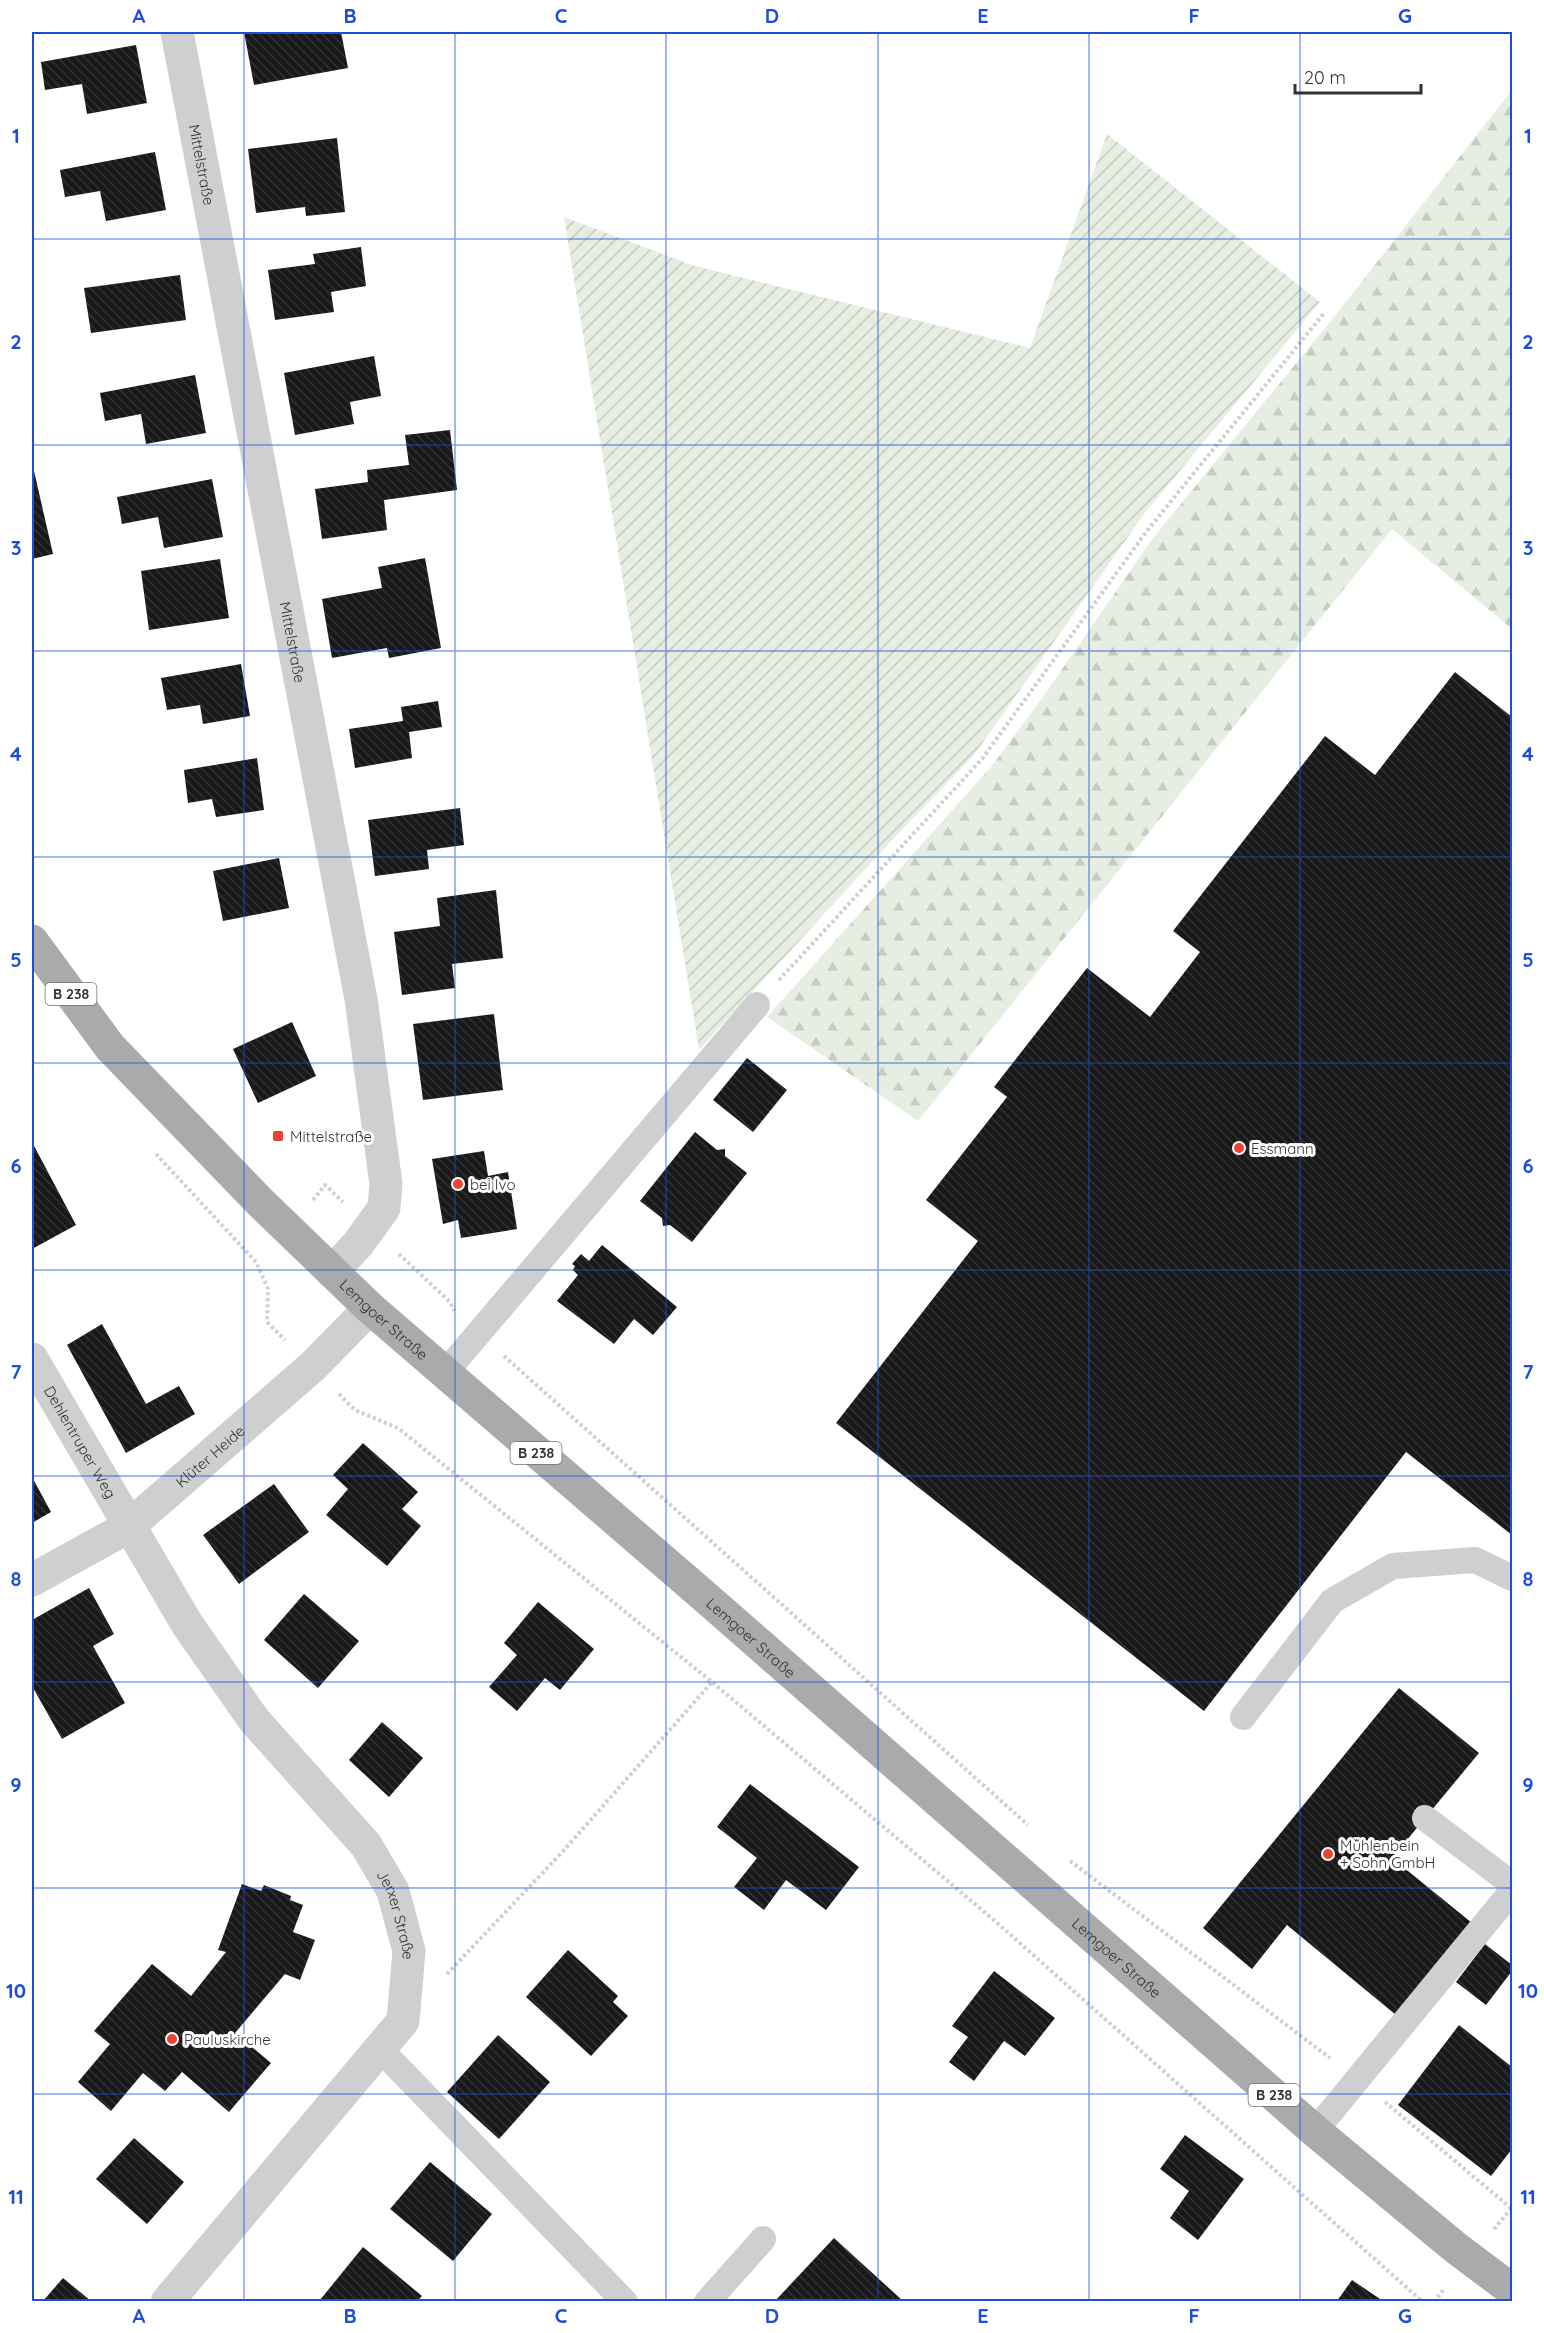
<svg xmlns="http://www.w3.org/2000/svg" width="1544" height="2333" font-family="Quicksand,sans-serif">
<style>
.forest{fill:url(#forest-firs)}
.garden{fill:url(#garden-furrows)}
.building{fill:url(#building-back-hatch)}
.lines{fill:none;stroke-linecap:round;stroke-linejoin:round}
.path{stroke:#cfcfcf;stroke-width:4;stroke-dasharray:3 3;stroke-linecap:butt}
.lane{stroke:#cfcfcf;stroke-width:26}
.street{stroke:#cfcfcf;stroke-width:33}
.primary{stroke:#aaa;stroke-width:33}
.grid{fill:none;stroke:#1d4ed8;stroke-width:1.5;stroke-opacity:0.55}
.poi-dot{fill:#ec4330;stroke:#fff;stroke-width:2}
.labels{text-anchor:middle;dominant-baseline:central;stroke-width:6;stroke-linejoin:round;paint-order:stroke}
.shield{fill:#fff;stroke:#707070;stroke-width:1.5}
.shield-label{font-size:14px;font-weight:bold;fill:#323232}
.street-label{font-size:15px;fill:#323232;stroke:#fff}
.poi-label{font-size:15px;fill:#323232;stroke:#fff;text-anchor:start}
.neatline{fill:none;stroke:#1d4ed8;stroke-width:2}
.grid-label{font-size:20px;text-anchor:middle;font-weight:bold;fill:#1d4ed8}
</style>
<defs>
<pattern id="forest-firs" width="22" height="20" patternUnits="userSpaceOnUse" patternTransform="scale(1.5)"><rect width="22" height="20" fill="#e5eee0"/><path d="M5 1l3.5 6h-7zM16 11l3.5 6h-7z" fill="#c5cdc1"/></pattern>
<pattern id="garden-furrows" width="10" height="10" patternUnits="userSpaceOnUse" patternTransform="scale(1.5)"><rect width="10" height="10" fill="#e5eee0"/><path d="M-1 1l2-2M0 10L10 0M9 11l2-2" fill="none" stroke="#c5cdc1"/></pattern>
<pattern id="building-back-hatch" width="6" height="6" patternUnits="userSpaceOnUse" patternTransform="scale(1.5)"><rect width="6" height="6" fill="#191919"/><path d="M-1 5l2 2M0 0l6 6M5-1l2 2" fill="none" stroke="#323232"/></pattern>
</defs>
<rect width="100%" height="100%" fill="#fff"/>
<!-- forest -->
<path class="forest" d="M 1512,90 L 1512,629 L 1392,529 L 918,1121 L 767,1017 L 991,767 L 1040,701 L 1153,538 L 1335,316 Z"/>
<!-- garden -->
<path class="garden" d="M 1107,134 L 1320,302 L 1144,514 L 974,755 L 893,839 L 699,1050 L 564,217 L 695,266 L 1030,348 Z"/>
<!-- building -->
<path class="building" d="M 244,32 L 341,32 L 348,68 L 254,85 Z
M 136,45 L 147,103 L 87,114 L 82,84 L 45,90 L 41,62 Z
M 337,138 L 345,212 L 306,216 L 305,207 L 256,213 L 248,149 Z
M 155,152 L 166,210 L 106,221 L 100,191 L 65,197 L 60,170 Z
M 361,247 L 366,286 L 331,292 L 334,312 L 275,320 L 268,270 L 315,264 L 313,254 Z
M 180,275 L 186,320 L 91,333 L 84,288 Z
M 374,356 L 381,396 L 350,402 L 354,424 L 295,435 L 284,373 Z
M 195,375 L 206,433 L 146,444 L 141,414 L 105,421 L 100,393 Z
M 450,430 L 457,490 L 384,500 L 387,530 L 322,539 L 315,489 L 368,482 L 367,470 L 409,465 L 405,435 Z
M 32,471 L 34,471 L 53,554 L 32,559 Z
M 212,479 L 223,537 L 164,548 L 158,517 L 122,524 L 117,497 Z
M 425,558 L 441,648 L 389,658 L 387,648 L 332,658 L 322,599 L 382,588 L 378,567 Z
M 220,559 L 229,618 L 149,630 L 141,571 Z
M 241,664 L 250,716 L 203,724 L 200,705 L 167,710 L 161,678 Z
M 1455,672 L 1512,717 L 1512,1535 L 1406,1452 L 1204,1711 L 836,1423 L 978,1241 L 926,1200 L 1007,1097 L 994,1087 L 1087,968 L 1150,1017 L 1200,952 L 1173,931 L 1325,736 L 1375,775 Z
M 438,701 L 442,727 L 409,732 L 412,758 L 355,768 L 349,729 L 403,721 L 401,707 Z
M 257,758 L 264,810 L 216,817 L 212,799 L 188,803 L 184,770 Z
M 460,808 L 464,845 L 427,850 L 429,869 L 375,876 L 368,820 Z
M 279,858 L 289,908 L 223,921 L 213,871 Z
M 496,890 L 503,958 L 452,964 L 455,988 L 402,995 L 394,932 L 440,926 L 437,898 Z
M 494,1014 L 503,1090 L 423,1100 L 413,1024 Z
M 292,1022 L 316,1076 L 258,1103 L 233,1049 Z
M 747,1058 L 787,1090 L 753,1132 L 713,1100 Z
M 695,1132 L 717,1150 L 725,1149 L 725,1156 L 747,1173 L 692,1242 L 670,1225 L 663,1226 L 662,1218 L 640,1201 Z
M 32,1142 L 76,1225 L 32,1249 Z
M 484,1151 L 488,1176 L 508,1172 L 517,1229 L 461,1238 L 458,1220 L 443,1224 L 432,1159 Z
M 602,1245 L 677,1307 L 653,1335 L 634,1319 L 614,1344 L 557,1301 L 578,1275 L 573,1270 L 575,1266 L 572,1264 L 581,1254 L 589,1261 Z
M 102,1324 L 146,1404 L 179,1386 L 195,1414 L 126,1453 L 67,1345 Z
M 363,1443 L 418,1492 L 402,1509 L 421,1526 L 387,1566 L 326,1515 L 348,1489 L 333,1475 Z
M 32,1477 L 51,1512 L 32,1523 Z
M 274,1484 L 309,1532 L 239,1584 L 203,1535 Z
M 89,1588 L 114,1634 L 93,1646 L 125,1703 L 62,1739 L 32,1686 L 32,1620 Z
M 304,1594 L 359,1641 L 318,1688 L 264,1640 Z
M 538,1602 L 594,1649 L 560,1690 L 545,1678 L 517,1711 L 489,1687 L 517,1655 L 504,1643 Z
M 1399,1688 L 1479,1753 L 1392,1858 L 1472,1923 L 1396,2015 L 1287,1925 L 1252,1969 L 1203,1928 Z
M 382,1722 L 423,1758 L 389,1797 L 349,1760 Z
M 750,1784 L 859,1867 L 826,1910 L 786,1880 L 764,1910 L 734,1887 L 757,1858 L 717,1827 Z
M 242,1884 L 261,1891 L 264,1885 L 291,1896 L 290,1900 L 303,1905 L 293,1932 L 315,1940 L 300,1980 L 285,1974 L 235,2033 L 271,2063 L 229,2112 L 182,2072 L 165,2091 L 143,2073 L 111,2111 L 78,2082 L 110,2044 L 94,2031 L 152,1964 L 191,1996 L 226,1952 L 218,1950 Z
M 1485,1944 L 1512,1965 L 1512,1971 L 1486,2005 L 1456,1982 Z
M 568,1950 L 618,1996 L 613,2002 L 628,2016 L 591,2056 L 526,1997 Z
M 994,1971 L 1055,2018 L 1025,2056 L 1004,2041 L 974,2081 L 949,2062 L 968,2037 L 952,2026 Z
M 1459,2025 L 1512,2067 L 1512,2149 L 1491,2176 L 1398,2105 Z
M 498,2035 L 550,2082 L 499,2139 L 447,2092 Z
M 1185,2135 L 1244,2179 L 1198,2240 L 1170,2218 L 1189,2191 L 1160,2169 Z
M 134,2138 L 184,2182 L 147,2224 L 96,2179 Z
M 430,2162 L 492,2214 L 453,2261 L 390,2209 Z
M 834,2238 L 903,2301 L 775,2301 Z
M 363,2247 L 422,2296 L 417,2301 L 320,2300 Z
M 63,2278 L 91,2301 L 43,2301 Z
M 1352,2280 L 1383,2301 L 1337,2301 Z"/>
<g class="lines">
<!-- path -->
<path class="path" d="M 779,980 L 982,759 L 1146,532 L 1325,312
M 156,1154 L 256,1262 L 268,1289 L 267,1322 L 285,1340
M 313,1200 L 325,1185 L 343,1202
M 399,1254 L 450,1302 L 454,1311
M 504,1356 L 1028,1825
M 339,1394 L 355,1410 L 398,1428 L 712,1682 L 995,1921 L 1423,2302
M 1070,1861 L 1330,2058
M 447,1974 L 565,1849 L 712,1682
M 1385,2102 L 1512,2209
M 1494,2229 L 1511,2209
M 1434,2302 L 1445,2288"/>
<!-- lane -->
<path class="lane" d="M 444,1374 L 757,1005
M 1243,1717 L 1332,1601 L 1393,1566 L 1475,1560 L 1512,1578
M 1425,1818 L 1512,1884
M 379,2048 L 625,2302
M 1315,2131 L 1512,1891
M 707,2302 L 763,2239"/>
<!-- street -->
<g class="street">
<path id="s1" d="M 177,32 L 361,999 L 386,1184 L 384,1208 L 358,1244 L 332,1272"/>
<path id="s2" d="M 32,1359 L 187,1624 L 254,1720 L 366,1845 L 393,1891 L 409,1951 L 403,2021 L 167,2302"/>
<path id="s3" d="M 32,1580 L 128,1527 L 313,1366 L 370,1308"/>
</g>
<!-- primary -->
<path class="primary" id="s4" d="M 32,941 L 110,1047 L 261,1203 L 370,1308 L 704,1596 L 1315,2131 L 1456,2248 L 1512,2290"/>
</g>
<!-- grid -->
<path class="grid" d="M 244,32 L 244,2302M 455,32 L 455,2302M 666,32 L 666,2302M 878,32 L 878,2302M 1089,32 L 1089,2302M 1300,32 L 1300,2302M 32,239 L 1512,239M 32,445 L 1512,445M 32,651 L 1512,651M 32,857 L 1512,857M 32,1063 L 1512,1063M 32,1270 L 1512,1270M 32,1476 L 1512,1476M 32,1682 L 1512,1682M 32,1888 L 1512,1888M 32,2094 L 1512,2094"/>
<!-- markers -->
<g class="poi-dot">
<rect x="272" y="1130" width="12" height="12" rx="3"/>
<circle cx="1239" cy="1148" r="6"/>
<circle cx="458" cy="1184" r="6"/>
<circle cx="1328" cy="1854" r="6"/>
<circle cx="172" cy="2039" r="6"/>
</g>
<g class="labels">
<!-- shield labels -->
<g class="shield">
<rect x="45.5" y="983" width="51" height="22" rx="4.5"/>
<rect x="510.5" y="1442" width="51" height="22" rx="4.5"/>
<rect x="1248.5" y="2084" width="51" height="22" rx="4.5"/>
</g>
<g class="shield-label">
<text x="71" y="994">B 238</text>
<text x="536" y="1453">B 238</text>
<text x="1274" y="2095">B 238</text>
</g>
<!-- street labels -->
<g class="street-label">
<text stroke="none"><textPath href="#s1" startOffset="135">Mittelstraße</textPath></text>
<text stroke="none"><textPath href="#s1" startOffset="621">Mittelstraße</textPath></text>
<text stroke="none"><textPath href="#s4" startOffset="518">Lemgoer Straße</textPath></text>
<text stroke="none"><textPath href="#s2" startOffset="96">Dehlentruper Weg</textPath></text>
<text stroke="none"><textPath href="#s3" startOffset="218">Klüter Heide</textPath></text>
<text stroke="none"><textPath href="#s4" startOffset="1004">Lemgoer Straße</textPath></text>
<text stroke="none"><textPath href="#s2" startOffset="669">Jerxer Straße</textPath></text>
<text stroke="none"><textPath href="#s4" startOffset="1490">Lemgoer Straße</textPath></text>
</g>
<!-- poi labels -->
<g class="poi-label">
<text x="290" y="1136">Mittelstraße</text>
<text x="1251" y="1148">Essmann</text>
<text x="470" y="1184">bei Ivo</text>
<text x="1340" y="1845">Mühlenbein<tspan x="1340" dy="17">+ Sohn GmbH</tspan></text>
<text x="184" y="2039">Pauluskirche</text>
</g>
</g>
<!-- border -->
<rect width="1544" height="2333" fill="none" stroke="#ffffff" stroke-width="66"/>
<!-- scale -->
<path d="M1295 84v9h126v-9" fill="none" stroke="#323232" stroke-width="3"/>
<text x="1304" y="84" font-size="18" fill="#323232" stroke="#ffffff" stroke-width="4.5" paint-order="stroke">20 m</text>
<rect x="33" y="33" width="1478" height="2267" class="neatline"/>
<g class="grid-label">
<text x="139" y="23">A</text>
<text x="350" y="23">B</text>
<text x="561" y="23">C</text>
<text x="772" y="23">D</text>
<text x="983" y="23">E</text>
<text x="1194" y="23">F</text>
<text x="1405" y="23">G</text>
<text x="16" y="143">1</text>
<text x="1528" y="143">1</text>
<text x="16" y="349">2</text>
<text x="1528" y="349">2</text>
<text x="16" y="555">3</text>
<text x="1528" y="555">3</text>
<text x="16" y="761">4</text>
<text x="1528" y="761">4</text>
<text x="16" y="967">5</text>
<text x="1528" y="967">5</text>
<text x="16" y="1173">6</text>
<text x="1528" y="1173">6</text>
<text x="16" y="1379">7</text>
<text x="1528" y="1379">7</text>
<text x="16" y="1586">8</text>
<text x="1528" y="1586">8</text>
<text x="16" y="1792">9</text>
<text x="1528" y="1792">9</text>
<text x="16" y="1998">10</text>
<text x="1528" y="1998">10</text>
<text x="16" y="2204">11</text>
<text x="1528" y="2204">11</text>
<text x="139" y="2323">A</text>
<text x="350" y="2323">B</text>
<text x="561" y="2323">C</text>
<text x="772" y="2323">D</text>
<text x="983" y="2323">E</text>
<text x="1194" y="2323">F</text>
<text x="1405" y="2323">G</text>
</g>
</svg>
